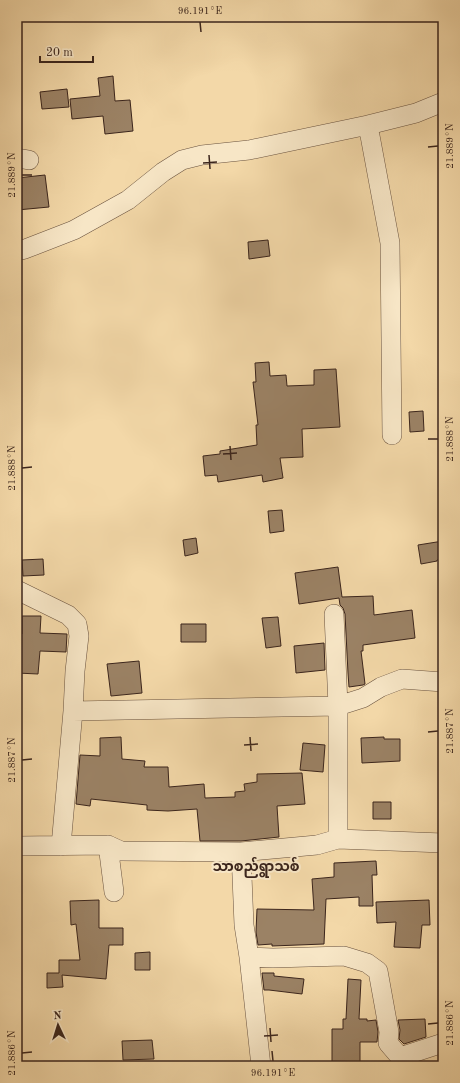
<svg xmlns="http://www.w3.org/2000/svg" width="460" height="1083" font-family="'Old Standard TT','Noto Sans Myanmar',serif">
<style>
.building{fill:#9b8265;stroke:#3b251c}
.lines{fill:none;stroke-linecap:round;stroke-linejoin:round}
.minor-casing{stroke:#69523f;stroke-width:20}
.minor{stroke:#f7e6c6;stroke-width:19}
.ticks{fill:none;stroke:#3b251c;stroke-width:1.5}
.labels{text-anchor:middle;dominant-baseline:central;stroke-width:4;stroke-linejoin:round;paint-order:stroke}
.quarter-label{font-size:14px;font-weight:bold;fill:#3b251c;stroke:#f7e6c6}
.neatline{fill:none;stroke:#3b251c;stroke-width:1.5}
.ticks-label{font-size:10px;text-anchor:middle;fill:#3b251c}
</style>
<rect width="100%" height="100%" fill="#f3d8a8"/>
<filter id="stains"><feTurbulence type="fractalNoise" baseFrequency=".005" numOctaves="4"/><feColorMatrix values="0 0 0 0 .2 0 0 0 0 .09 0 0 0 0 .02 0 0 0 .5 -.17"/></filter>
<radialGradient id="worn" r=".72"><stop offset=".6" stop-color="#630" stop-opacity="0"/><stop offset="1" stop-color="#630" stop-opacity=".3"/></radialGradient>
<!-- building -->
<path class="building" d="M 113,76 L 115,101 L 130,100 L 133,131 L 105,134 L 103,116 L 72,119 L 70,99 L 100,96 L 98,78 Z
M 67,89 L 69,107 L 42,109 L 40,92 Z
M 45,175 L 49,207 L 17,210 L 17,178 Z
M 268,240 L 270,256 L 249,259 L 248,242 Z
M 269,362 L 270,376 L 286,375 L 287,386 L 314,385 L 314,370 L 336,369 L 340,427 L 302,429 L 303,457 L 280,458 L 283,478 L 263,482 L 262,475 L 218,482 L 217,475 L 205,476 L 203,456 L 220,454 L 220,451 L 257,445 L 256,425 L 258,425 L 253,382 L 256,382 L 255,363 Z
M 423,411 L 424,431 L 410,432 L 409,412 Z
M 282,510 L 284,531 L 270,533 L 268,511 Z
M 196,538 L 198,553 L 185,556 L 183,540 Z
M 443,541 L 443,559 L 437,560 L 437,561 L 421,564 L 418,545 Z
M 43,559 L 44,575 L 23,576 L 22,560 Z
M 338,567 L 342,597 L 373,596 L 374,615 L 412,610 L 415,638 L 363,645 L 363,651 L 361,651 L 365,684 L 363,685 L 349,687 L 348,673 L 345,614 L 343,608 L 340,605 L 339,598 L 299,604 L 295,573 Z
M 22,616 L 41,616 L 40,633 L 67,634 L 66,652 L 40,651 L 38,674 L 17,673 L 17,654 L 18,655 L 20,634 L 22,634 Z
M 278,617 L 281,646 L 266,648 L 262,618 Z
M 181,624 L 206,624 L 206,642 L 181,642 Z
M 324,643 L 325,670 L 296,673 L 294,646 Z
M 139,661 L 142,693 L 111,696 L 107,664 Z
M 121,737 L 122,759 L 145,761 L 144,767 L 168,767 L 169,787 L 204,784 L 205,798 L 235,797 L 235,792 L 245,791 L 244,784 L 257,782 L 257,774 L 302,773 L 305,804 L 277,806 L 279,837 L 241,841 L 200,841 L 197,809 L 168,811 L 147,810 L 147,805 L 91,799 L 90,806 L 76,804 L 80,755 L 100,756 L 100,738 Z
M 384,737 L 384,739 L 400,739 L 400,761 L 362,763 L 361,738 Z
M 303,743 L 325,745 L 323,772 L 300,770 Z
M 373,802 L 391,802 L 391,819 L 373,819 Z
M 376,861 L 377,875 L 372,875 L 373,906 L 359,906 L 359,897 L 326,899 L 324,944 L 272,946 L 272,944 L 258,945 L 256,932 L 257,909 L 314,910 L 312,879 L 334,877 L 334,863 Z
M 99,900 L 99,928 L 123,928 L 123,945 L 109,945 L 106,979 L 62,975 L 63,987 L 47,988 L 47,973 L 59,973 L 59,960 L 80,960 L 76,924 L 71,925 L 70,901 Z
M 429,900 L 430,925 L 422,925 L 420,948 L 394,947 L 396,922 L 377,923 L 376,902 Z
M 150,952 L 150,970 L 135,970 L 135,953 Z
M 262,973 L 274,973 L 274,976 L 304,979 L 302,994 L 269,990 L 264,990 Z
M 348,979 L 361,980 L 359,1019 L 367,1019 L 367,1021 L 376,1020 L 378,1032 L 377,1042 L 360,1042 L 360,1066 L 346,1066 L 346,1065 L 332,1064 L 332,1029 L 343,1029 L 343,1019 L 346,1019 Z
M 425,1019 L 426,1037 L 404,1044 L 399,1039 L 400,1030 L 398,1020 Z
M 152,1040 L 154,1059 L 123,1060 L 122,1041 Z"/>
<g class="lines">
<!-- minor casing -->
<g class="minor-casing">
<path id="minor" d="M 368,125 L 390,243 L 392,435
M 17,158 L 29,160
M 17,251 L 25,249 L 74,230 L 128,200 L 163,172 L 182,160 L 202,155 L 249,150 L 368,125 L 416,113 L 443,102
M 17,590 L 68,615 L 77,624 L 79,636 L 75,671 L 73,711 L 338,706 L 363,698 L 381,687 L 402,679 L 443,682
M 334,614 L 338,706 L 338,839
M 108,845 L 114,892
M 17,846 L 108,845 L 121,851 L 241,852 L 317,845 L 338,839 L 443,843
M 61,846 L 73,711
M 241,852 L 244,925 L 249,957 L 273,958 L 344,956 L 367,963 L 378,971 L 389,1032 L 388,1043 L 400,1057 L 443,1043
M 249,957 L 261,1066"/>
</g>
<!-- minor -->
<use href="#minor" class="minor"/>
</g>
<!-- ticks -->
<path class="ticks" d="M 200,22 L 201,32M 428,147 L 438,146M 209,155 L 210,169M 203,163 L 217,162M 22,175 L 32,175M 428,439 L 438,439M 230,446 L 231,460M 223,454 L 237,453M 22,468 L 32,467M 428,732 L 438,731M 250,737 L 251,751M 244,745 L 258,744M 22,760 L 32,759M 428,1024 L 438,1023M 270,1028 L 271,1042M 264,1036 L 278,1035M 272,1051 L 273,1061M 22,1053 L 32,1052"/>
<g class="labels">
<!-- quarter labels -->
<g class="quarter-label">
<text x="256" y="867">သာစည်ရွာသစ်</text>
</g>
</g>
<!-- margin -->
<rect width="460" height="1083" fill="none" stroke="#f3d8a8" stroke-width="44"/>
<!-- north arrow -->
<g transform="translate(58 1025) rotate(356)" stroke="#f7e6c6" stroke-width="3" paint-order="stroke">
<path d="M0-3L7 15L0 10L-7 15Z" fill="#3b251c"/>
<text y="-6" font-size="11" font-weight="bold" text-anchor="middle" fill="#3b251c">N</text>
</g>
<!-- scale -->
<path d="M40 56v6h53v-6" fill="none" stroke="#3b251c" stroke-width="2"/>
<text x="46" y="56" font-size="12" fill="#3b251c" stroke="#f7e6c6" stroke-width="3" paint-order="stroke">20 m</text>
<rect x="22" y="22" width="416" height="1039" class="neatline"/>
<g class="ticks-label">
<text x="200" y="14">96.191°E</text>
<text transform="translate(449 146) rotate(-90)" y="4">21.889°N</text>
<text transform="translate(11 175) rotate(-90)" y="4">21.889°N</text>
<text transform="translate(449 439) rotate(-90)" y="4">21.888°N</text>
<text transform="translate(11 468) rotate(-90)" y="4">21.888°N</text>
<text transform="translate(449 731) rotate(-90)" y="4">21.887°N</text>
<text transform="translate(11 760) rotate(-90)" y="4">21.887°N</text>
<text transform="translate(449 1023) rotate(-90)" y="4">21.886°N</text>
<text transform="translate(11 1053) rotate(-90)" y="4">21.886°N</text>
<text x="273" y="1076">96.191°E</text>
</g>
<rect width="100%" height="100%" filter="url(#stains)"/>
<rect width="100%" height="100%" fill="url(#worn)"/>
</svg>
